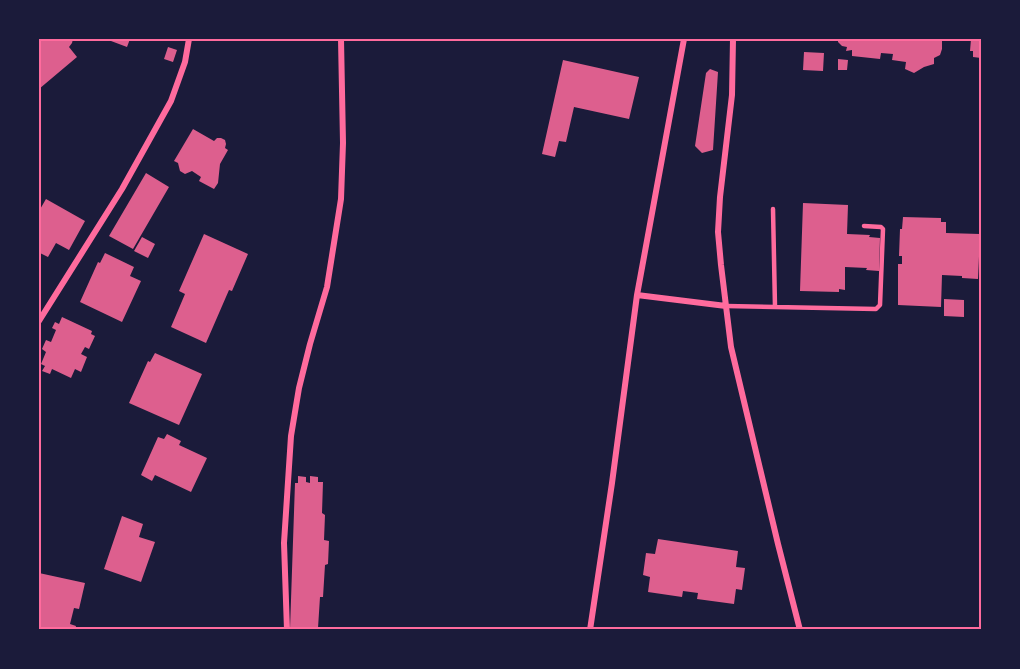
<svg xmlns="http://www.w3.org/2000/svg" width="1020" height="669" font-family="Helvetica,sans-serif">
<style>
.building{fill:#dd5f8e}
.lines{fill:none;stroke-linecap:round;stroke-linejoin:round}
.service{stroke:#ff6b9d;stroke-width:4.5}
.minor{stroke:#ff6b9d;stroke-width:6}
.neatline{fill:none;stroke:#ff6b9d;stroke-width:2}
</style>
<rect width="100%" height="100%" fill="#1b1b3a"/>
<!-- building -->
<path class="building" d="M 39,39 L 73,39 L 72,43 L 69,47 L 77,57 L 39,89 Z
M 112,39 L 130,39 L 127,47 L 111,41 Z
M 838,39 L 942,39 L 942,49 L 940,55 L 934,58 L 934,64 L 924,67 L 914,73 L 905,69 L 906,62 L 892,60 L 893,54 L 881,53 L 880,59 L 852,56 L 852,50 L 846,51 L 847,47 L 842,46 L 838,42 Z
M 971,39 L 981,39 L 981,58 L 973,57 L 973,51 L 970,51 Z
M 168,47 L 177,50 L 173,62 L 164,59 Z
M 804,52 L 824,53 L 823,71 L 803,70 Z
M 838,59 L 848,60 L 847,70 L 838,70 Z
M 563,60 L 639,77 L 629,119 L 574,107 L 566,142 L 559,141 L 555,157 L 542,154 Z
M 710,69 L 718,72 L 713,150 L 702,153 L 695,146 L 706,73 Z
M 193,129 L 214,141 L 217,138 L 221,138 L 225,140 L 226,144 L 225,148 L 228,150 L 220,164 L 218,183 L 214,189 L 199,181 L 201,177 L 192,171 L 185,174 L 180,171 L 178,163 L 174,161 Z
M 146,173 L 169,187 L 133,249 L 109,236 Z
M 46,199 L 85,221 L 69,250 L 56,243 L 48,257 L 40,253 L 39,256 L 39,211 Z
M 803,203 L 848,205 L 847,234 L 870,235 L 869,237 L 880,238 L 879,271 L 866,270 L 867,268 L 845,267 L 845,290 L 839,289 L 839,292 L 800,291 Z
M 903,217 L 941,218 L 941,222 L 946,222 L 946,233 L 980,234 L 978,279 L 962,278 L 962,276 L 942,275 L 941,307 L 898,305 L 898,264 L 902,264 L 902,256 L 899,256 L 900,229 L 902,229 Z
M 204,234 L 248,254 L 232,291 L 229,290 L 206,343 L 171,327 L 185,294 L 179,291 Z
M 142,237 L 155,244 L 148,258 L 134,251 Z
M 105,253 L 134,267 L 130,276 L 141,281 L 122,322 L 80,302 L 98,262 L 100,263 Z
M 944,299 L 964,300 L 964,317 L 944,316 Z
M 62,317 L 92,331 L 91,334 L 95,336 L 89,349 L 85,347 L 81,354 L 87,357 L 81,372 L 75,369 L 71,378 L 52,369 L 50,374 L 42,371 L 45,366 L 41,364 L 46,352 L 42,349 L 46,340 L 51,342 L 56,330 L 52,328 L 55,322 L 59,324 Z
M 155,353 L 202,374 L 179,425 L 129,403 L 148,361 L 150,362 Z
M 167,434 L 181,441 L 179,445 L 207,458 L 191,492 L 155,475 L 152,481 L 141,475 L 158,437 L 164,439 Z
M 298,476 L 306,477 L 306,482 L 310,483 L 310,476 L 318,477 L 318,482 L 323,482 L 322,513 L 325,515 L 324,540 L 329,541 L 328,564 L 325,565 L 323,597 L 320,597 L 318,628 L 315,628 L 315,630 L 290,629 L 295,483 L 298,483 Z
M 122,516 L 143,524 L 139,537 L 155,542 L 141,582 L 104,569 Z
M 658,539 L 738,551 L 736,567 L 745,568 L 742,590 L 736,589 L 734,604 L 697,599 L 698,593 L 683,591 L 682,597 L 648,592 L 650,577 L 643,575 L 646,553 L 655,554 Z
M 39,573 L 85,583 L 79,609 L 74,608 L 70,624 L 76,626 L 75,630 L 39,630 Z"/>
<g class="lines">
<!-- service -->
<path class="service" d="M 773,209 L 775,307
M 726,306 L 876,309 L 880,305 L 883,229 L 881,227 L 864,226"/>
<!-- minor -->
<path class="minor" d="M 733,39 L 732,95 L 720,197 L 718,232 L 721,265 L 731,347 L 778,544 L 800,630
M 637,295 L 726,306
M 39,321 L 122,189 L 171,101 L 185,62 L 189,39
M 287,630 L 284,543 L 291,436 L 299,388 L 310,344 L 327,287 L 341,199 L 343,143 L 341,39
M 590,630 L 612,483 L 637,295 L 684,39"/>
</g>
<!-- border -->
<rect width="1020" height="669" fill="none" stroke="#1b1b3a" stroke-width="81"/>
<rect x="40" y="40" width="940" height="588" class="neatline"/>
</svg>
